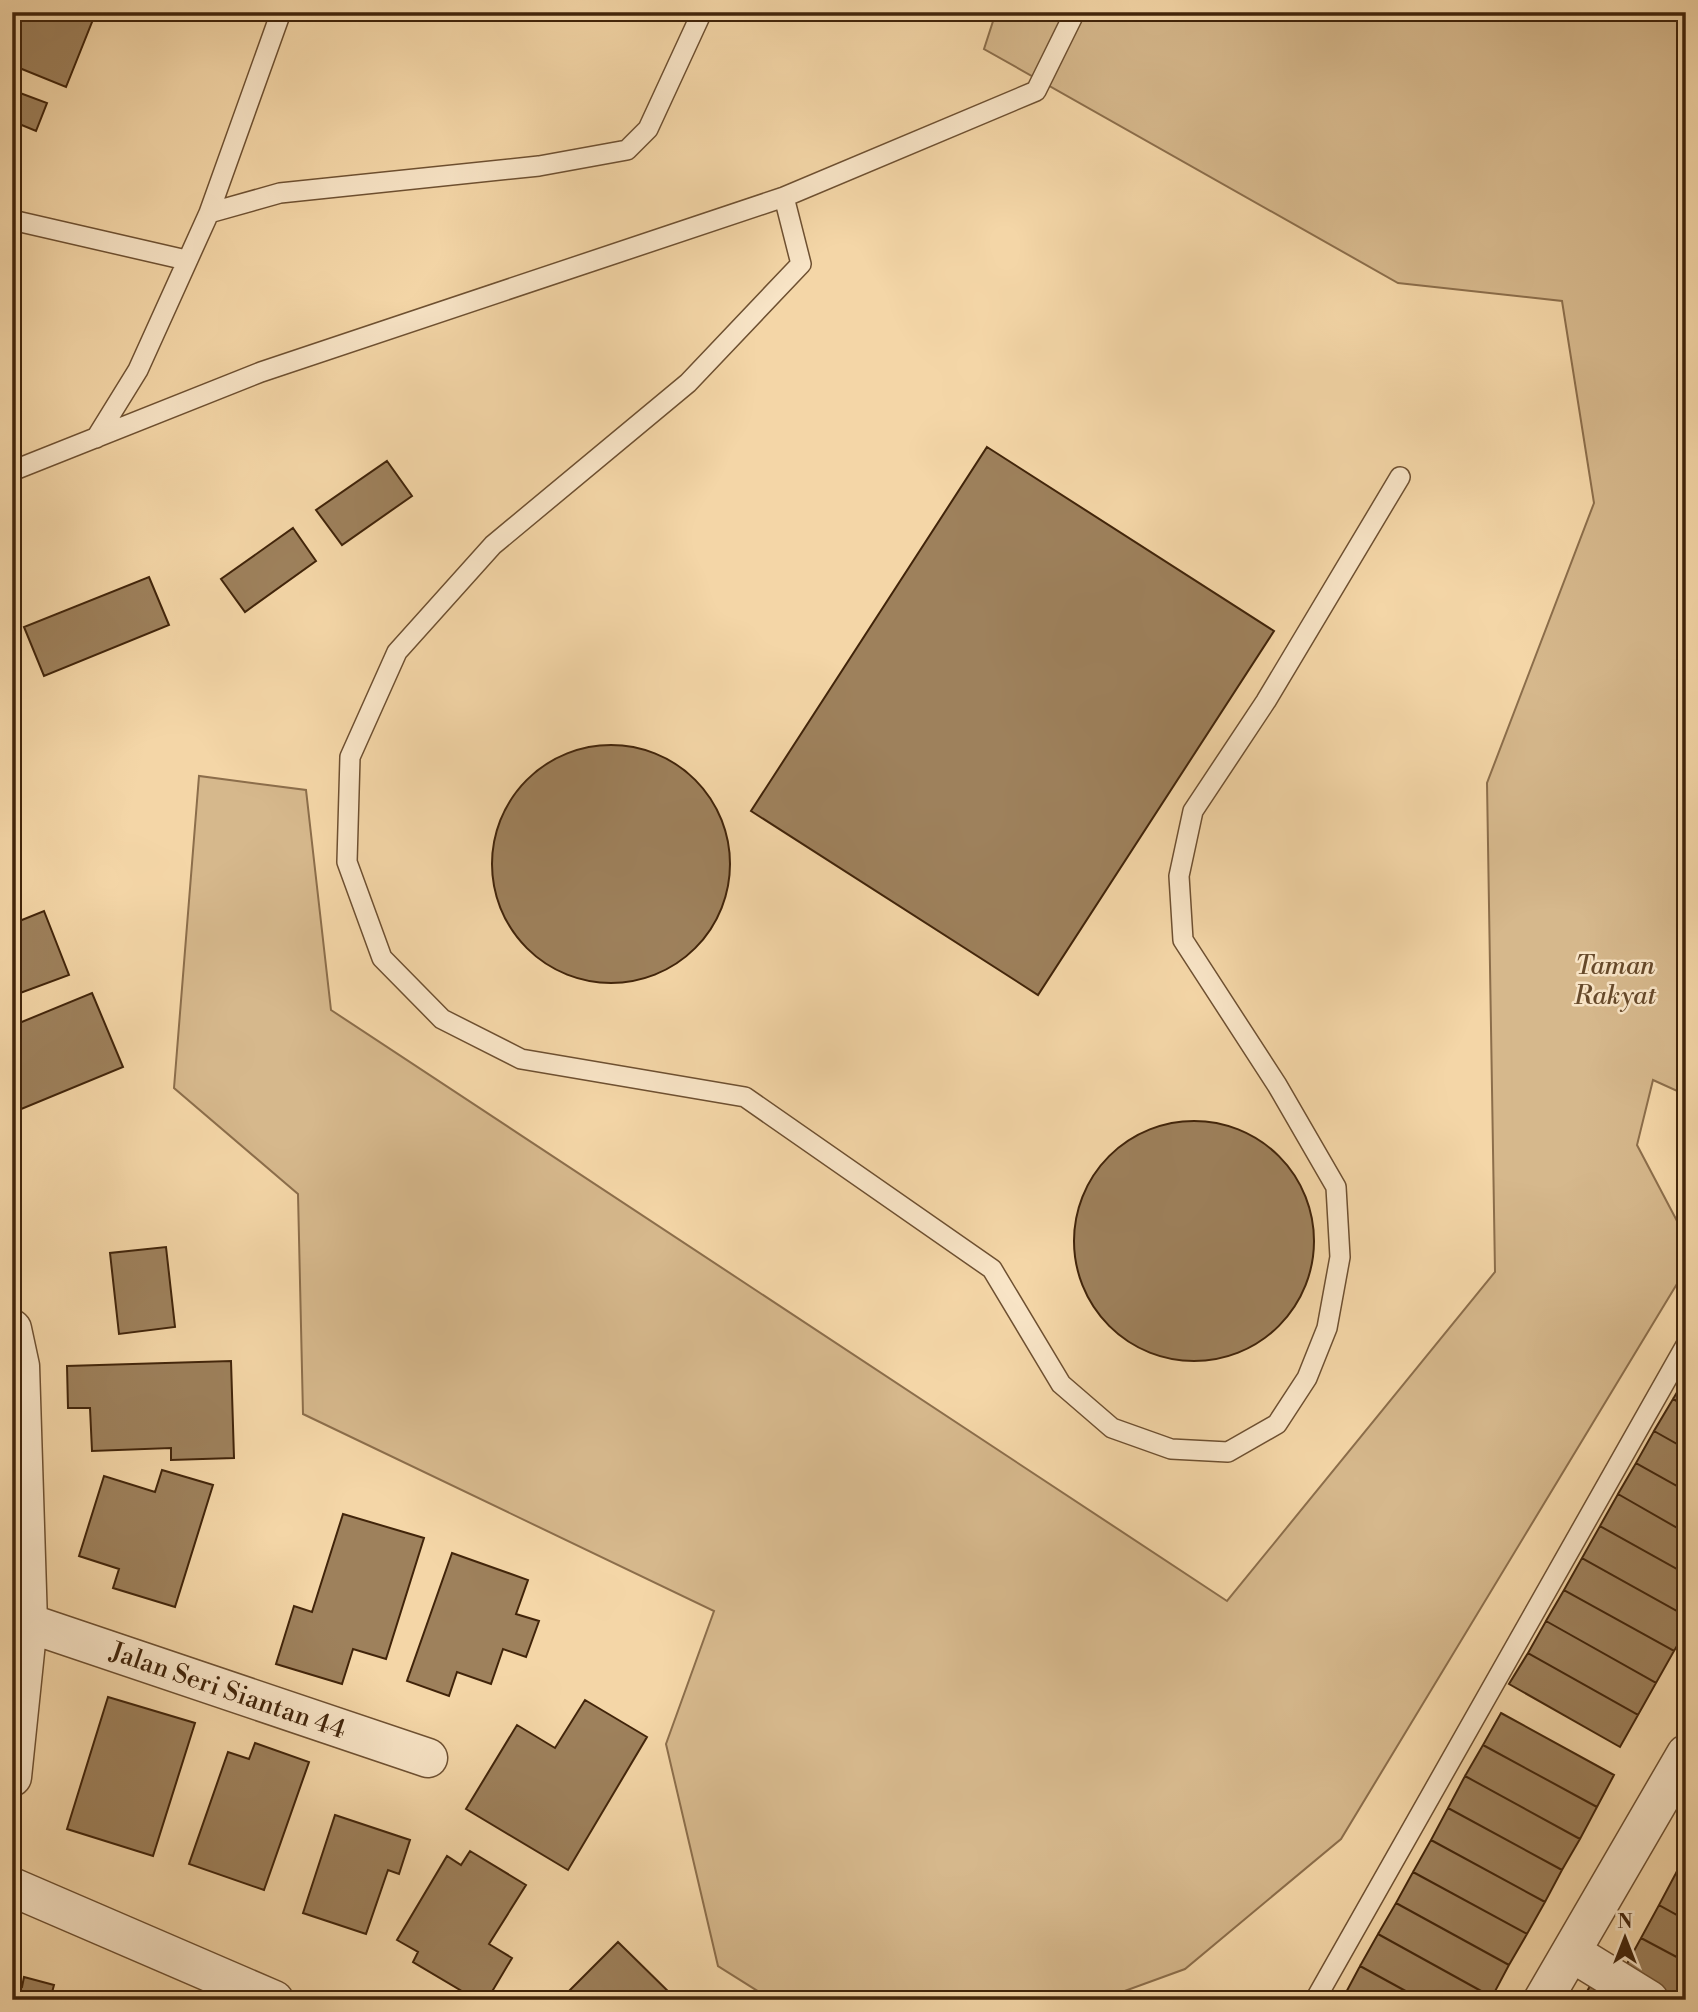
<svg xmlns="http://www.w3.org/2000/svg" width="1698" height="2012" font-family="'Libre Bodoni',serif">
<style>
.green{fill:#d6b88c;stroke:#8c6e4b;stroke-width:2}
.building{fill:#9e815c;stroke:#41240a;stroke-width:2}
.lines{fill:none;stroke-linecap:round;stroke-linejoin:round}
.lane-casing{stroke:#6e5031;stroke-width:22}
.street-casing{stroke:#6e5031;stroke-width:41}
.lane{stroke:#f8e4c6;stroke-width:19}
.street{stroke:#f8e4c6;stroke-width:38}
.labels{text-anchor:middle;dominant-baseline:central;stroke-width:5;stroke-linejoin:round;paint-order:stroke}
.park-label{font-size:26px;font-style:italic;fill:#66492a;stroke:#f8e4c6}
.street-label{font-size:26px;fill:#41240a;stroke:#f8e4c6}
</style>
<rect width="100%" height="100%" fill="#f4d6a7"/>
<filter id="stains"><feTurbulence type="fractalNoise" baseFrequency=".00286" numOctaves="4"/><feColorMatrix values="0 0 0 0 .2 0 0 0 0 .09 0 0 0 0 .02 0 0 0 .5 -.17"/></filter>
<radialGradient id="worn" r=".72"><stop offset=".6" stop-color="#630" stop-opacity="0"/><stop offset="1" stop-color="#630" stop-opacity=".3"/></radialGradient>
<!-- green -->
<path class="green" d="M 996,12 L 1686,12 L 1686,1095 L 1653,1080 L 1637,1145 L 1686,1238 L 1686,1269 L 1341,1839 L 1185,1969 L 1100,2000 L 772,2000 L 718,1966 L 666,1744 L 714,1611 L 303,1414 L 298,1194 L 174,1088 L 199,776 L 306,790 L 331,1010 L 1227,1601 L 1495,1272 L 1487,783 L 1594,503 L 1562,301 L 1398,283 L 984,49 Z"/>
<!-- building -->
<path class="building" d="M 12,12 L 96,12 L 66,87 L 12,65 Z
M 12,90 L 47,103 L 36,131 L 12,121 Z
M 987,447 L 1274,631 L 1038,995 L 751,811 Z
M 387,461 L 412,496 L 342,545 L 316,510 Z
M 293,528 L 316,561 L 245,612 L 221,579 Z
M 149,577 L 169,625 L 44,676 L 24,627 Z
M492 864a119 119 0 1 1 238 0a119 119 0 1 1-238 0Z
M 44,911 L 69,975 L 12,996 L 12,924 Z
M 92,993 L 123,1067 L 14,1112 L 12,1026 Z
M1074 1241a120 120 0 1 1 240 0a120 120 0 1 1-240 0Z
M 166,1247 L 175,1327 L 119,1334 L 110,1253 Z
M 231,1361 L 234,1458 L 171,1460 L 171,1448 L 92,1451 L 90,1408 L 68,1408 L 67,1366 Z
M 1686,1377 L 1686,1406 L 1673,1399 Z
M 1673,1399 L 1686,1406 L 1686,1449 L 1654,1431 Z
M 1654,1431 L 1686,1449 L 1686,1491 L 1636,1463 Z
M 1636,1463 L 1686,1491 L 1686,1533 L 1618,1494 Z
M 162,1470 L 213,1485 L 175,1607 L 113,1588 L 119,1569 L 79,1556 L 104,1476 L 155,1492 Z
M 1618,1494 L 1686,1533 L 1686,1574 L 1600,1526 Z
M 343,1514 L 424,1538 L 386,1659 L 353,1649 L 342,1684 L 276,1664 L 294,1606 L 312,1612 Z
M 1600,1526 L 1686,1574 L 1686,1616 L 1582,1558 Z
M 452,1553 L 528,1580 L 516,1614 L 539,1621 L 526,1657 L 503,1649 L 491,1684 L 457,1672 L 449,1696 L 407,1681 Z
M 1582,1558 L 1686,1616 L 1686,1631 L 1674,1651 L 1564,1590 Z
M 1564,1590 L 1674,1651 L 1656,1683 L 1546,1621 Z
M 1546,1621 L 1656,1683 L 1638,1715 L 1528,1653 Z
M 1528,1653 L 1638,1715 L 1620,1747 L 1509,1684 Z
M 108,1697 L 195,1723 L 153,1856 L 67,1829 Z
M 585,1700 L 647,1737 L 568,1870 L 466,1809 L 517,1725 L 555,1748 Z
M 1501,1713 L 1614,1775 L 1597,1807 L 1483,1745 Z
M 255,1743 L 309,1762 L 264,1890 L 189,1864 L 228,1752 L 249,1759 Z
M 1483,1745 L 1597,1807 L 1580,1839 L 1465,1776 Z
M 1465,1776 L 1580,1839 L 1562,1870 L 1448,1808 Z
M 1448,1808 L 1562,1870 L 1545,1902 L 1431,1840 Z
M 335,1815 L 410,1840 L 399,1874 L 388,1870 L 366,1934 L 303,1913 Z
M 1431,1840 L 1545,1902 L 1527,1934 L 1413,1872 Z
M 470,1851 L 526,1885 L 489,1944 L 512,1958 L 487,2000 L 477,2000 L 413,1962 L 418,1952 L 397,1940 L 447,1856 L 461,1865 Z
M 1686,1856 L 1686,1878 L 1676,1873 Z
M 1413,1872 L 1527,1934 L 1509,1965 L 1396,1903 Z
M 1676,1873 L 1686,1878 L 1686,1920 L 1659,1905 Z
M 1396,1903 L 1509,1965 L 1492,1997 L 1378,1934 Z
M 1659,1905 L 1686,1920 L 1686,1962 L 1641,1938 Z
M 1378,1934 L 1492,1997 L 1490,2000 L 1422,2000 L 1360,1966 Z
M 1641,1938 L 1686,1962 L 1686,2000 L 1677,2000 L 1623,1971 Z
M 618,1942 L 677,2000 L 560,2000 Z
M 1360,1966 L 1422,2000 L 1343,1998 Z
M 24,1977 L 54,1985 L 50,2000 L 12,2000 L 12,1984 L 22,1987 Z
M 1590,1986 L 1615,2000 L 1582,2000 Z"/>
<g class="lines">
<!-- lane casing -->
<g class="lane-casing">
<path id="lane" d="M 784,197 L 801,264 L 688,383 L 493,545 L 397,652 L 350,757 L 347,862 L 382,958 L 442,1019 L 521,1059 L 745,1097 L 992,1269 L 1061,1384 L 1112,1428 L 1171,1449 L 1228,1452 L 1277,1424 L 1307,1378 L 1327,1328 L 1340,1257 L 1336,1187 L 1277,1085 L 1183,940 L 1179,876 L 1193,811 L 1266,701 L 1400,477
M 209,213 L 281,12
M 12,220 L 186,260
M 96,438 L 138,370 L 209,213 L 280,193 L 539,166 L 627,150 L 648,129 L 702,12
M 12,471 L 261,372 L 784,197 L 1036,91 L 1075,12
M 1315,2000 L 1686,1345"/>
</g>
<!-- street casing -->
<g class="street-casing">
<path id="street" d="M 12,1329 L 20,1366 L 28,1623 L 12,1777
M 28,1623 L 428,1758
M 12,1887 L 274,2000
M 1571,1952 L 1649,2000
M 1543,2000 L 1686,1754"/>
</g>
<!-- lane -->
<use href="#lane" class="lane"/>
<!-- street -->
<use href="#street" class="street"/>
</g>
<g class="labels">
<!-- park labels -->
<g class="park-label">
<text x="1615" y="966">Taman<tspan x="1615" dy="30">Rakyat</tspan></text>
</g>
<!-- street labels -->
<g class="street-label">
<text transform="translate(228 1691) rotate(19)">Jalan Seri Siantan 44</text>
</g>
</g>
<!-- margin -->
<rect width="1698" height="2012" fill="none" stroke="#f4d6a7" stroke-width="42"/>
<rect x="14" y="14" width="1670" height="1984" fill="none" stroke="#41240a" stroke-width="3.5"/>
<rect x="21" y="21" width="1656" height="1970" fill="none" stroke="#41240a" stroke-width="2"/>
<!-- north arrow -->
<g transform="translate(1625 1938)" stroke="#f8e4c6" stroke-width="5" paint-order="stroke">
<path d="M0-5L12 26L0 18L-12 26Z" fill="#41240a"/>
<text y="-10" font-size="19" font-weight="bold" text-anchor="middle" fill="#41240a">N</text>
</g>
<rect width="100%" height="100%" filter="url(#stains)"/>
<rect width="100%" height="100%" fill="url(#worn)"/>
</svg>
